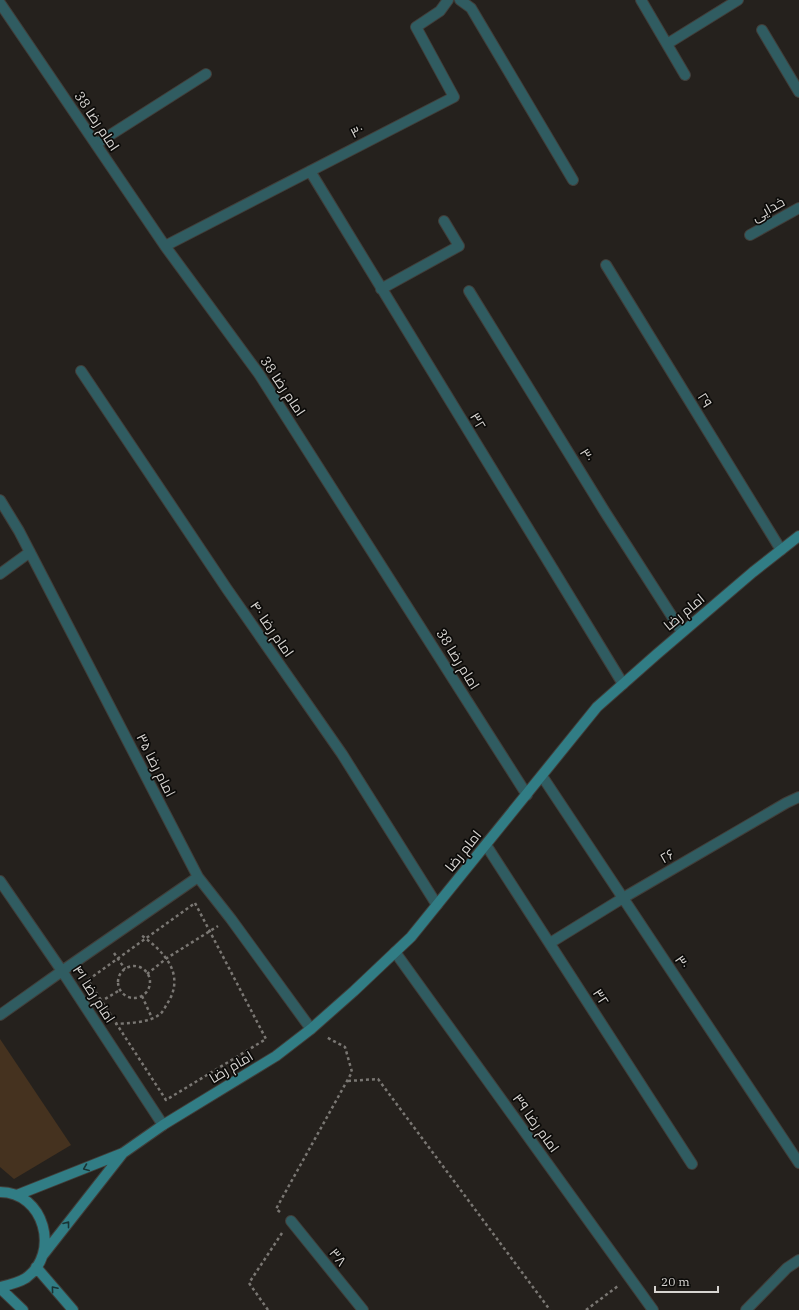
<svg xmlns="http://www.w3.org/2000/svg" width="799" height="1310" font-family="'IBM Plex Serif',Cairo,serif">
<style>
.green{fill:#45321f}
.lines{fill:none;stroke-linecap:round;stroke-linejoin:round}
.street-casing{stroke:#413e3a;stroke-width:12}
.secondary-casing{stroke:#413e3a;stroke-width:12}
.path{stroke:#7a7773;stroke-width:2.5;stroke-dasharray:3 3;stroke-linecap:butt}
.street{stroke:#305c61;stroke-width:10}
.secondary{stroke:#317d85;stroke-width:10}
.oneway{stroke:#193334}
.labels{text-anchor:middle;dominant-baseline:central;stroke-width:3.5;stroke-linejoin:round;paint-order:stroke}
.street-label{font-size:14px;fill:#d7d4d1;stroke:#0c0b09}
</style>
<rect width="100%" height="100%" fill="#25211d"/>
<!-- green -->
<path class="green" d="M 0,1039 L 71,1145 L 14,1179 L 0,1167 Z"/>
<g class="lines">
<!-- street casing -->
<g class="street-casing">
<path id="street" d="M 460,0 L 471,8 L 573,180
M 641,0 L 685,75
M 0,3 L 165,246 L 259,374 L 527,795
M 762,30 L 799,92
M 667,44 L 738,0
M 96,144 L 206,74
M 310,171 L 623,684
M 750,235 L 799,208
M 165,246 L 454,97 L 416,27 L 440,11 L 448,0
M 606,265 L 781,550
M 381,289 L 459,246 L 444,221
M 469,291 L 605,512 L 682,632
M 81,371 L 227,589 L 342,754 L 437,905
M 0,500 L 19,531 L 198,877 L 231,919 L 311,1029
M 0,574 L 30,552
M 542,776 L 799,1163
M 486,845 L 692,1164
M 0,881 L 62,971 L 163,1125
M 550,943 L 623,898 L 786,803 L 799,797
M 395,952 L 653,1310
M 0,1015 L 62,971 L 198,877
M 291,1221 L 363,1310
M 746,1310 L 787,1268 L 799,1260"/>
</g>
<!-- secondary casing -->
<g class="secondary-casing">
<path id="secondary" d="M 123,1153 L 163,1125 L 276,1056 L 311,1029 L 354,991 L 411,937 L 597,707 L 657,654 L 753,572 L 799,536
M 0,1192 C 44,1192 61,1253 26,1278 C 18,1283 9,1285 0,1287
M 17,1195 L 123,1153 L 43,1255
M 36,1267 L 73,1310
M 0,1288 L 23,1310"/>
</g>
<!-- path -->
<path class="path" d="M 195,903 L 266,1039 L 166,1100 L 88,980 Z
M 114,953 L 125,969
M118 982a16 16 0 1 1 32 0a16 16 0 1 1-32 0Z
M 147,974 L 167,958 L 218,926
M 142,996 L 152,1018
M 100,1002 L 120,990
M 115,1024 C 128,1023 150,1023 160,1014 C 163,1012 165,1007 167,1004 C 186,975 165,952 141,935
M 348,1081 L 378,1079 L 550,1310
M 280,1212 L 276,1209 L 352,1072 L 345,1047 L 326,1037
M 268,1310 L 249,1283 L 282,1233
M 586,1310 L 618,1286"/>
<!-- street -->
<use href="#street" class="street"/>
<!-- secondary -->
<use href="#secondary" class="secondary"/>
</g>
<!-- one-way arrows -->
<defs><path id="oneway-chevron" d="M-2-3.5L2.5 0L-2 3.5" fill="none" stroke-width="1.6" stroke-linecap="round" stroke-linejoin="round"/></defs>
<g class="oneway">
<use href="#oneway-chevron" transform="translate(86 1168) rotate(158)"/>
<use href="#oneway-chevron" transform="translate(67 1224) rotate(-52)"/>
<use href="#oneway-chevron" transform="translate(54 1289) rotate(-130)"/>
</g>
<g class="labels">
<!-- street labels -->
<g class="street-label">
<text transform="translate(97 121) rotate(56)">امام رضا 38</text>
<text transform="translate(357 131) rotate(-27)">۳۰</text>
<text transform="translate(768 209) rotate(-29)">خدایی</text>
<text transform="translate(283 386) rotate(56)">امام رضا 38</text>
<text transform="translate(705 400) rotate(58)">۲۹</text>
<text transform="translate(478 421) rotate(59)">۳۲</text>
<text transform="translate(587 455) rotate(58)">۳۰</text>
<text transform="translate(684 612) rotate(-40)">امام رضا</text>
<text transform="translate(272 629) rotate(55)">امام رضا ۴۰</text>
<text transform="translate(458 659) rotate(58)">امام رضا 38</text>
<text transform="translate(156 765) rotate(63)">امام رضا ۳۵</text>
<text transform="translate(463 851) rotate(-51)">امام رضا</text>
<text transform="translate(667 856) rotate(-30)">۲۶</text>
<text transform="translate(682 962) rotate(56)">۳۰</text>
<text transform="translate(94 994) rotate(57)">امام رضا ۴۱</text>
<text transform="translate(601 997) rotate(57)">۳۲</text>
<text transform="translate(231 1067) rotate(-31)">امام رضا</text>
<text transform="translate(536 1123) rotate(54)">امام رضا ۳۹</text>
<text transform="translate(338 1257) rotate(51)">۳۸</text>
</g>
</g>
<!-- scale -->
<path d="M655 1286v6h63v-6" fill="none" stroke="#d7d4d1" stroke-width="2"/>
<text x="661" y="1286" font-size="12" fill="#d7d4d1" stroke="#0c0b09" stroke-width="3" paint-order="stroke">20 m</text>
</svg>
